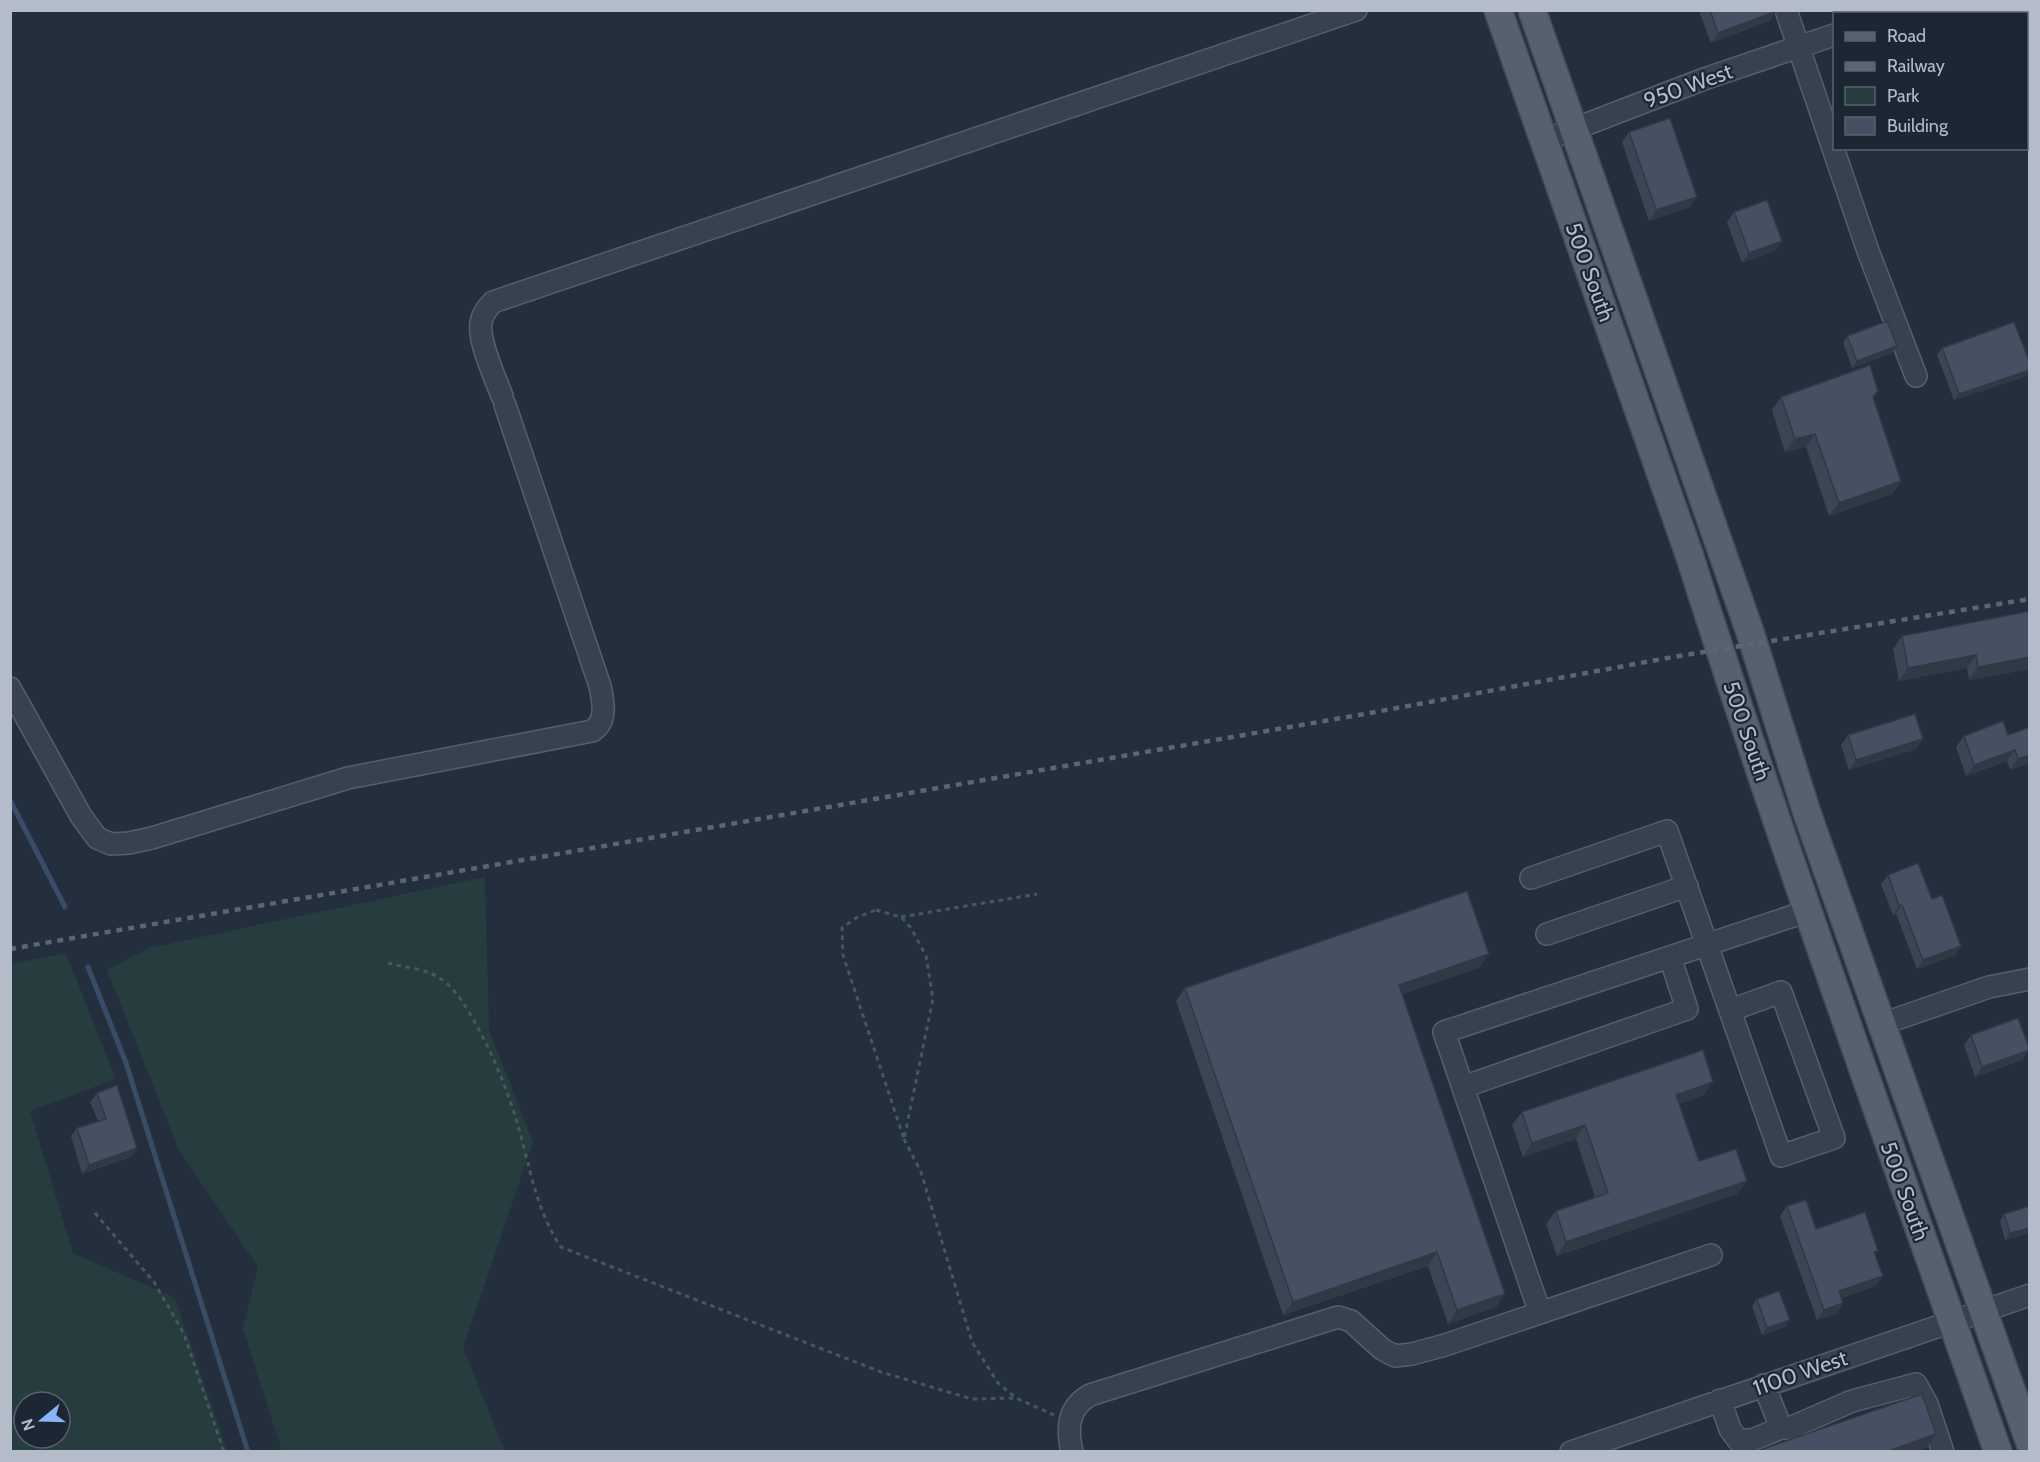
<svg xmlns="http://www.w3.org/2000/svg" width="2040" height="1462" font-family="Cabin,sans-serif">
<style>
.green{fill:#263c3f;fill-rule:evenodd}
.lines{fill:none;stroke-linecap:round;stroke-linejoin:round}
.stream{stroke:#394c67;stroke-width:5}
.minor-casing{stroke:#565f6c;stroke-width:24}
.major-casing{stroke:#414a57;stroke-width:30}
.path{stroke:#44595c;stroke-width:3;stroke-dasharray:4.5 4.5;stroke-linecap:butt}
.minor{stroke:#38414e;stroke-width:21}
.major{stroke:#56606e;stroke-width:27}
.rail{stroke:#5a6575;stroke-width:4.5;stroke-dasharray:6 6;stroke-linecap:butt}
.wall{fill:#3b4654}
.shaded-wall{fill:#303945}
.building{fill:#455162;stroke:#303945;stroke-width:1.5}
.labels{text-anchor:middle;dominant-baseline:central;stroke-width:4.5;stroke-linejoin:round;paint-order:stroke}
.street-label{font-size:22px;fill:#b4bcc9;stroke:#1d2633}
</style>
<rect width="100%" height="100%" fill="#242f3e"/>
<!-- green -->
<path class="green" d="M 485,877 L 489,1030 L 533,1142 L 463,1348 L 505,1451 L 282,1451 L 243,1329 L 258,1267 L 179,1150 L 107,970 L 149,948 Z
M 66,953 L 116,1079 L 30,1111 L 73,1253 L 175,1298 L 227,1451 L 11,1451 L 11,964 ZM 24,1402 L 60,1402 L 60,1438 L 24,1438 Z"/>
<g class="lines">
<!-- stream -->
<path class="stream" d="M 10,800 L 65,907
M 88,967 L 126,1063 L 248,1452"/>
<!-- minor casing -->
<g class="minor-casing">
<path id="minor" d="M 1786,10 L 1868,251 L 1916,376
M 1897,14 L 1905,10
M 1543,141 L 1704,79 L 1834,35
M 502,396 C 495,377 478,341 481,323 C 482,314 487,308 493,302 L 1356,10
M 10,688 L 81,816 L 97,838 L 111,844 L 129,843 L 152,838 L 348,778 L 592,731 C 608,721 603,702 600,686 L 505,405
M 1531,878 L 1667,831 L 1781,1156 L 1834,1138 L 1781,992 L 1731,1010
M 1547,934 L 1687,886
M 1882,1024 L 1989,987 L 2030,979
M 1463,1087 L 1687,1009 L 1670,957
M 1540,1313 L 1444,1032 L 1808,911
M 1764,1385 L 1781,1428 L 1790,1428 L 1852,1401 L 1916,1384 L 1927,1404 L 1943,1452
M 1720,1400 L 1730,1429 L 1738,1440 L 1752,1440 L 1781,1428
M 1072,1452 C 1067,1429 1067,1408 1090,1395 L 1338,1317 L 1351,1321 L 1382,1349 L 1395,1356 L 1412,1354 L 1445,1345 L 1711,1255
M 1571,1452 L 2030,1295"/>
</g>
<!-- major casing -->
<g class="major-casing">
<path id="major" d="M 1498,10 L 1689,554 C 1785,856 1893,1153 1998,1452
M 1532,10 L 1750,632 L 1807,813 L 2030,1443"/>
</g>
<!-- path -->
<path class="path" d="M 876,910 L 901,917 L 911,928 L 926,956 L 933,999 L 904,1139 L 843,955 L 842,928 L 856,918 Z
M 901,917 L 1037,894
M 388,963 C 402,967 419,968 432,974 C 451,982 462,1001 472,1017 C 491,1050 506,1086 517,1122 C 529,1163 536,1211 561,1247 L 881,1372 L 972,1399 L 1016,1398
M 904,1139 L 921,1172 L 972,1342 L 998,1383 L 1016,1398 L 1054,1415
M 95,1213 L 154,1282 L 184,1334 L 224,1452"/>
<!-- minor -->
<use href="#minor" class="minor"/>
<!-- major -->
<use href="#major" class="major"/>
<!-- rail -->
<path class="rail" d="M 10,949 L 1359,715 L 1673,657 L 2030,599"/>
</g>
<!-- wall -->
<path class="wall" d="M 1776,10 L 1769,21 L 1711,43 L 1699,11 Z
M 1629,132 L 1690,207 L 1649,221 L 1622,142 Z
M 1734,212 L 1775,251 L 1742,263 L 1727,222 Z
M 1847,336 L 1897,346 L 1892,353 L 1852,368 L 1843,343 Z
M 1942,348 L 2027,376 L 1954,400 L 1937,355 Z
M 1878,391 L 1873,398 L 1901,481 L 1892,494 L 1829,516 L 1806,447 L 1785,452 L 1772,410 L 1781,397 Z
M 2030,611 L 2030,669 L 1969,680 L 1967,668 L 1899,681 L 1893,649 L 1902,636 Z
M 1848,735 L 1923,739 L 1916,749 L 1849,770 L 1841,745 Z
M 2008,735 L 2030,763 L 2010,770 L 2007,761 L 1966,776 L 1956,747 L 1964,736 Z
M 1888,875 L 1932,899 L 1961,946 L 1955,955 L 1917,969 L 1896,914 L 1893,915 L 1881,884 Z
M 1489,954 L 1479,968 L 1402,994 L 1505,1294 L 1496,1307 L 1448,1324 L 1428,1266 L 1283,1315 L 1176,1001 L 1185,988 Z
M 1971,1035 L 2022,1060 L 1975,1077 L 1964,1045 Z
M 97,1093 L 137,1148 L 131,1157 L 82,1174 L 71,1136 L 77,1128 L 98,1121 L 90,1102 Z
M 1704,1095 L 1679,1104 L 1699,1161 L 1737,1194 L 1557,1256 L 1546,1224 L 1556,1211 L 1595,1197 L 1576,1139 L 1523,1157 L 1512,1125 L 1522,1112 Z
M 1787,1206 L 1816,1229 L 1875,1255 L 1876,1286 L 1841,1298 L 1843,1303 L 1836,1314 L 1817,1320 L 1780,1216 Z
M 2030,1206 L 2030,1233 L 2005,1240 L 2000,1221 L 2004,1214 Z
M 1757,1299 L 1790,1320 L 1785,1327 L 1762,1335 L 1752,1306 Z"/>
<!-- shaded-wall -->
<path class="shaded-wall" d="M 1777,11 L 1769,21 L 1711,43 L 1718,33 Z
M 1697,197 L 1690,207 L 1649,221 L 1656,210 Z
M 1782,241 L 1775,251 L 1742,263 L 1749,253 Z
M 1897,346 L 1892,353 L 1852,368 L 1857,361 Z
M 2030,370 L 2030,372 L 2027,376 L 1954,400 L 1959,394 Z
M 1815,434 L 1806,447 L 1785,452 L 1795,439 Z
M 1901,481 L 1892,494 L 1829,516 L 1839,503 Z
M 1976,655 L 1967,668 L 1899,681 L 1908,668 Z
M 2030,657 L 2030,669 L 1969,680 L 1978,667 Z
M 1923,739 L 1916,749 L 1849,770 L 1856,760 Z
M 2015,750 L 2007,761 L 1966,776 L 1974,765 Z
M 2030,755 L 2030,763 L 2010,770 L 2018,759 Z
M 1902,905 L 1896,914 L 1893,915 L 1899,906 Z
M 1961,946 L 1955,955 L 1917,969 L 1923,960 Z
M 1489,954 L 1479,968 L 1390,998 L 1399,985 Z
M 2030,1050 L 2022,1060 L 1975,1077 L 1982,1067 Z
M 1713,1082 L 1704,1095 L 1667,1108 L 1676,1095 Z
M 1585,1125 L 1576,1139 L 1523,1157 L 1532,1143 Z
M 137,1148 L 131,1157 L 82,1174 L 89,1165 Z
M 1747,1181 L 1737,1194 L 1557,1256 L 1566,1242 Z
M 2030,1228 L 2030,1233 L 2005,1240 L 2010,1233 Z
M 1437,1252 L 1428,1266 L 1283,1315 L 1293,1302 Z
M 1883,1276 L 1876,1286 L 1832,1302 L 1839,1291 Z
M 1505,1294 L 1496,1307 L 1448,1324 L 1457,1310 Z
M 1843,1303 L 1836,1314 L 1817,1320 L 1824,1310 Z
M 1790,1320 L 1785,1327 L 1762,1335 L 1767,1328 Z
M 1936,1434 L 1927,1448 L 1915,1452 L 1886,1452 Z"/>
<!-- building -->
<path class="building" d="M 1710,10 L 1776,10 L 1777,11 L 1718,33 Z
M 1670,118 L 1697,197 L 1656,210 L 1629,132 Z
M 1767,200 L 1782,241 L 1749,253 L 1734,212 Z
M 1887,321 L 1897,346 L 1857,361 L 1847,336 Z
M 2014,322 L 2030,363 L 2030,370 L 1959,394 L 1942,348 Z
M 1870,365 L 1878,391 L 1873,397 L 1901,481 L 1839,503 L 1815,434 L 1795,439 L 1781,397 Z
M 2030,611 L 2030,657 L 1978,667 L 1976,655 L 1908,668 L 1902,636 Z
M 1915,714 L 1923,739 L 1856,760 L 1848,735 Z
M 2003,721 L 2008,735 L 2030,727 L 2030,755 L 2018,759 L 2015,750 L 1974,765 L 1964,736 Z
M 1918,863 L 1932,899 L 1942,895 L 1961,946 L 1923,960 L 1902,905 L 1899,906 L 1888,875 Z
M 1467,891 L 1489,954 L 1399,985 L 1505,1294 L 1457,1310 L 1437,1252 L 1293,1302 L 1185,988 Z
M 2018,1018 L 2030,1050 L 1982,1067 L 1971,1035 Z
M 1703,1050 L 1713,1082 L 1676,1095 L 1699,1161 L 1736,1149 L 1747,1181 L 1566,1242 L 1556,1211 L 1608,1193 L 1585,1125 L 1532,1143 L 1522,1112 Z
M 117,1085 L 137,1148 L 89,1165 L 77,1128 L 106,1119 L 97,1093 Z
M 1806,1200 L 1816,1229 L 1865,1212 L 1878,1251 L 1874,1252 L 1883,1276 L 1839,1291 L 1843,1303 L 1824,1310 L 1787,1206 Z
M 2030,1206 L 2030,1228 L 2010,1233 L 2004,1214 Z
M 1779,1291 L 1790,1320 L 1767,1328 L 1757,1299 Z
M 1922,1394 L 1936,1434 L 1886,1452 L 1764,1452 L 1763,1449 Z"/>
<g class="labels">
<!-- street labels -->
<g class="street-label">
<text transform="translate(1688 86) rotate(-20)">950 West</text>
<text transform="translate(1590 272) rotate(70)">500 South</text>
<text transform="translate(1747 731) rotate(71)">500 South</text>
<text transform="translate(1905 1191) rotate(70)">500 South</text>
<text transform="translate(1800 1373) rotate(-19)">1100 West</text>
</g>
</g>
<!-- border -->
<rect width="2040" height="1462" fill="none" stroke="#b4bcc9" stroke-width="24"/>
<!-- legend -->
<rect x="1833" y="12" width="195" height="138" fill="#1d2633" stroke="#59626f" stroke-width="1.5"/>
<rect x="1845" y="32" width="30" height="9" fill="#56606e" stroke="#59626f" stroke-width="1.5"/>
<text x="1887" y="42" font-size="18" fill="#b4bcc9">Road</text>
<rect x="1845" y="62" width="30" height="9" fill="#5a6575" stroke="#59626f" stroke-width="1.5"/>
<text x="1887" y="72" font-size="18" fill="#b4bcc9">Railway</text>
<rect x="1845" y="87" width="30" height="18" fill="#263c3f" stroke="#59626f" stroke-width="1.5"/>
<text x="1887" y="102" font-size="18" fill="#b4bcc9">Park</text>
<rect x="1845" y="117" width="30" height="18" fill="#455162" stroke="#59626f" stroke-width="1.5"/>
<text x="1887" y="132" font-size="18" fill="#b4bcc9">Building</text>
<!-- north arrow -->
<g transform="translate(42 1420) rotate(251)"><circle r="28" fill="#1d2633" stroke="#59626f" stroke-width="1.5"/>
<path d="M0-4.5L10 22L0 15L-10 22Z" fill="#8ab4f8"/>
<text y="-9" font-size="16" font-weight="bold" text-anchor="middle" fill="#b4bcc9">N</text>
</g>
</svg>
